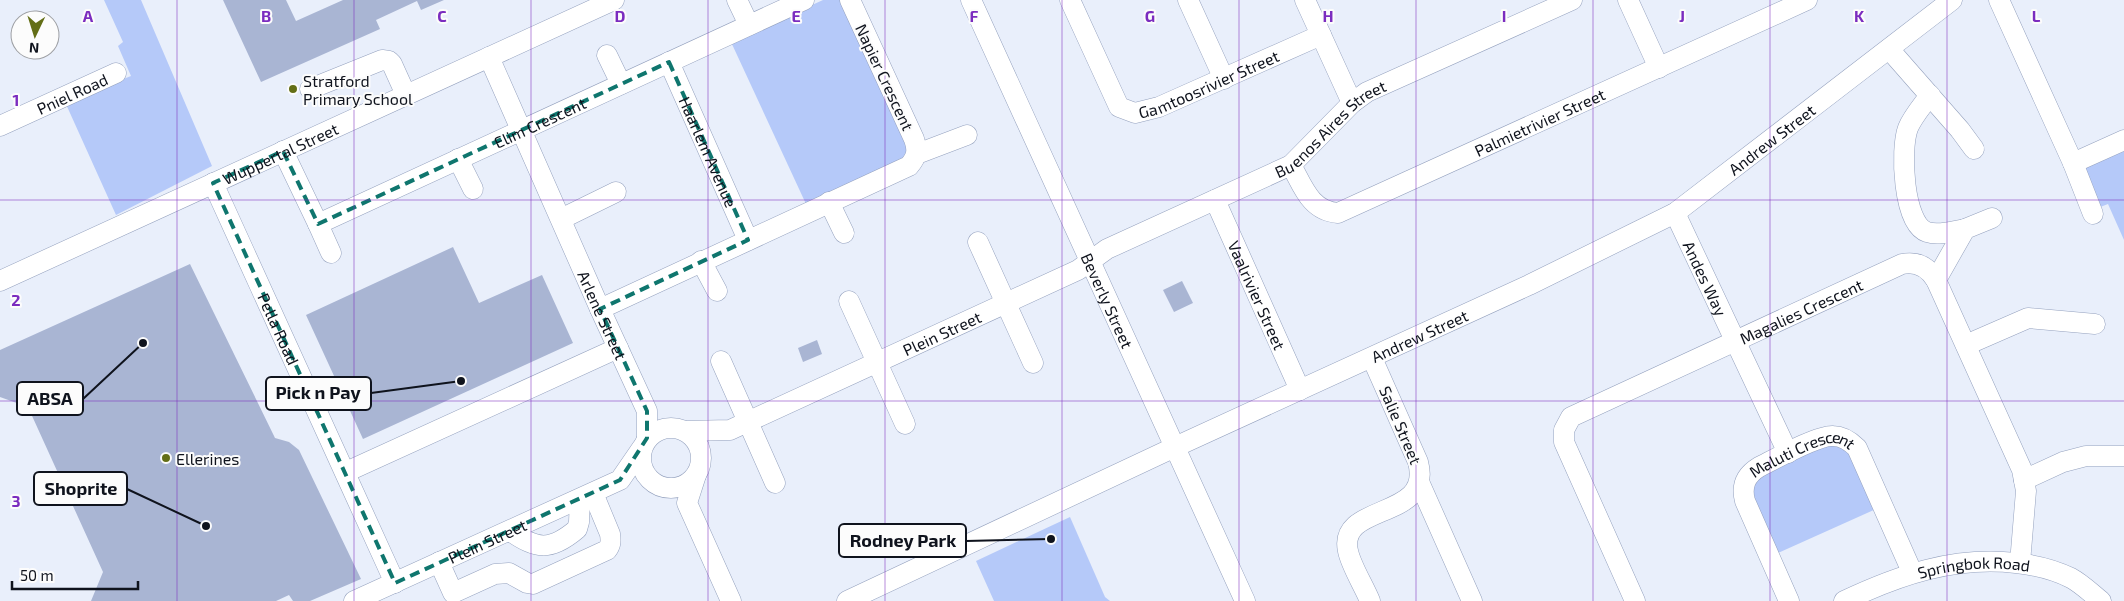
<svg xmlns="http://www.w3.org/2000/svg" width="2124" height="601" font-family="'Exo 2',sans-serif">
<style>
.green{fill:#b5c9f9}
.building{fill:#a9b5d3}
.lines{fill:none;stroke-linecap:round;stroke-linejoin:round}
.minor-casing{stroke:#94a1be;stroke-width:21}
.minor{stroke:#fff;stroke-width:20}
.marked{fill:none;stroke:#0f766e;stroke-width:4;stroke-dasharray:10 6;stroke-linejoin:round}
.grid{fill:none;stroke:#7b2cbf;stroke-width:1;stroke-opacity:0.55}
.poi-dot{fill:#636e16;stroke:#fcfcfc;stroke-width:2}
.labels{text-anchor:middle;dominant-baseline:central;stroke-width:4;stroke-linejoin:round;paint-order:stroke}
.street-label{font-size:16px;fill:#0f131d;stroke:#fcfcfc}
.poi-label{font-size:16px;fill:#0f131d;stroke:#fcfcfc;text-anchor:start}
.grid-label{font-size:16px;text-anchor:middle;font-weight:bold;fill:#7b2cbf;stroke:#fcfcfc;stroke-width:4;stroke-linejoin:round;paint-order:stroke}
.leader{fill:none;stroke:#0f131d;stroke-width:2}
.callout-dot{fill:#0f131d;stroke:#fcfcfc;stroke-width:2}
.callout{fill:#fcfcfc;stroke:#0f131d;stroke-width:2}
.callout-label{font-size:18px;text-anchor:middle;font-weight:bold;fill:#0f131d}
</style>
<rect width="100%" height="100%" fill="#e9effb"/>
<!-- green -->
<path class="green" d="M 104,0 L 141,0 L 212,166 L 116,215 L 65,102 L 131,76 L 118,46 L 123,42 Z
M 823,0 L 841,0 L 909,145 L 905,158 L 806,204 L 731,42 Z
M 2124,147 L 2124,240 L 2108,204 L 2095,209 L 2083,168 Z
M 1824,443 L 1845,446 L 1876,509 L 1776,554 L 1750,488 L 1765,471 Z
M 1070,517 L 1105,597 L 1110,601 L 994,601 L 976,561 Z"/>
<!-- building -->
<path class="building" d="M 223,0 L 286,0 L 296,21 L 343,0 L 444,0 L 421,10 L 417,1 L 376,20 L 380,29 L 261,82 Z
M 453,247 L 479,303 L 542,275 L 573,343 L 363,439 L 306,315 Z
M 190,264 L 275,438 L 289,442 L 299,450 L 361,579 L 310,601 L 293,601 L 289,595 L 276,601 L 91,601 L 103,572 L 28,407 L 0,397 L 0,350 Z
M 1182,281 L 1193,303 L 1174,312 L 1163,290 Z
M 817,340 L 822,354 L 803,362 L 798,348 Z"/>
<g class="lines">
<!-- minor casing -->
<g class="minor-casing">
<g id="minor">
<path d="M 737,0 L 749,25"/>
<path id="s1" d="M 971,0 L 1245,601"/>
<path id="s2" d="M 1070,0 L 1119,107 L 1135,113 L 1159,107 L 1321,35"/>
<path d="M 1188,0 L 1224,79"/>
<path d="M 1305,0 L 1352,103"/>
<path d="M 1628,0 L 1659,68"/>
<path d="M 1999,0 L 2073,163 L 2124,140"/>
<path d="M 1889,49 L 1960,130 L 1974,149"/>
<path d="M 607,55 L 621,84"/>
<path id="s3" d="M 489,57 L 600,309 L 647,411 L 647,438"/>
<path id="s4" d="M 669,62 L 748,240"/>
<path d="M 310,89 L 382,60 L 389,61 L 392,64 L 406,95"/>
<path d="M 1930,95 C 1923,105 1913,116 1908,128 C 1900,149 1903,224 1927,232 C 1939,236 1953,231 1965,229"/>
<path id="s5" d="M 0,126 L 116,73"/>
<path id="s6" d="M 283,151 L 318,224 L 804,0"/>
<path d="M 917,154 L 967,135"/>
<path d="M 458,159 L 473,189"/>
<path d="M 2073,163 L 2093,214"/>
<path id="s7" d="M 1291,165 C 1303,186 1310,211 1338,213 L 1807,0"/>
<path id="s8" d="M 213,183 L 395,583"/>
<path id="s9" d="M 1215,200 L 1300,390"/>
<path d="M 829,202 L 844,233"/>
<path id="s10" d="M 1675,213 L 1788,453"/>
<path d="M 561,219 L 616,192"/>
<path d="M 318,224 L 331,253"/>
<path d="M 978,242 L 1033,363"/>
<path d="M 701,261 L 717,291"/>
<path d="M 1936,280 L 1965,229 L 1992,218"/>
<path id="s11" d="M 0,281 L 614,0"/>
<path d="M 849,301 L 905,424"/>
<path d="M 600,309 L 909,166 C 917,157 918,150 914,139 L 850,0"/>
<path d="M 1966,345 L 2028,318 L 2095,324"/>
<path d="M 721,361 L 775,483"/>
<circle cx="671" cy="458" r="30"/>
<path id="s12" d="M 685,431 L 730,430 L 1078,270 L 1107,249 L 1291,165 L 1352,103 L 1367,92 L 1572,0"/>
<path d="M 346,472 L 618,348"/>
<path d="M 696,475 L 687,503 L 731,601"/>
<path d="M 2024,480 L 2063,462 L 2086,456 L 2124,456"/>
<path d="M 1420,484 L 1472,601"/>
<path d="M 510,531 C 536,549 550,552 577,529 L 579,522 L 580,499"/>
<path d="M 439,562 L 453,593 L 495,574 L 509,573 L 527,583 L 533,584 L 607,550 C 611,545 611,541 610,534 L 593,493"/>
<path id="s13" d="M 354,601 L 620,480 L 642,448"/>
<path id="s14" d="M 847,601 L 1175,447 L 1529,285 L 1675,213 L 1952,0"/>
<path d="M 1370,601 C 1364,586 1351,566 1348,551 C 1337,502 1434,521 1418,462 L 1372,358"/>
<path id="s15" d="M 1635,601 L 1564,442 L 1564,430 L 1571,417 L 1902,264 C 1917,261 1928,267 1936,280 L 2022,470 L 2026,491 L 2020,563"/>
<path id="s16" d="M 1789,601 L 1745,501 C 1741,486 1746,475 1759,467 C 1775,459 1818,435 1833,436 C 1843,436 1850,441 1857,448 L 1912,572"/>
<path id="s17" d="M 1844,601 C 1899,575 1954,556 2016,563 C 2035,565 2053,569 2071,578 C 2082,584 2091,593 2101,601"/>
</g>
</g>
<!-- minor -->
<use href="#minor" class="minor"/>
</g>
<!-- marked area -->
<path class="marked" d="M 669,62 L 748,240 L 600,309 L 647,411 L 647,438 L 620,480 L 395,583 L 213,183 L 283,151 L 318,224 Z"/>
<!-- grid -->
<path class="grid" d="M 177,0 L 177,601M 354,0 L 354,601M 531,0 L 531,601M 708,0 L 708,601M 885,0 L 885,601M 1062,0 L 1062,601M 1239,0 L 1239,601M 1416,0 L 1416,601M 1593,0 L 1593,601M 1770,0 L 1770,601M 1947,0 L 1947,601M 0,200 L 2124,200M 0,401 L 2124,401"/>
<!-- markers -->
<g class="poi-dot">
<circle cx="293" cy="89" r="5"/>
<circle cx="166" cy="458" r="5"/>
</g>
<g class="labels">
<!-- street labels -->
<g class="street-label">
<text transform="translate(885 77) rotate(65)">Napier Crescent</text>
<text stroke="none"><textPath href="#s2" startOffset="214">Gamtoosrivier Street</textPath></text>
<text stroke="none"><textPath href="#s5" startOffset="79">Pniel Road</textPath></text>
<text stroke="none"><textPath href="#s6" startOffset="325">Elim Crescent</textPath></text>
<text stroke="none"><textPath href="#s7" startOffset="292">Palmietrivier Street</textPath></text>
<text stroke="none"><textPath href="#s12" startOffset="720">Buenos Aires Street</textPath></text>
<text stroke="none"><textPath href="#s14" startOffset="1036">Andrew Street</textPath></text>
<text stroke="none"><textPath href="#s4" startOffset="98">Haarlem Avenue</textPath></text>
<text stroke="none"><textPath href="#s11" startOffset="308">Wuppertal Street</textPath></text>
<text stroke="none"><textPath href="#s10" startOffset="72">Andes Way</textPath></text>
<text stroke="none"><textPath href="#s9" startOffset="104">Vaalrivier Street</textPath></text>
<text stroke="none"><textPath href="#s1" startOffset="330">Beverly Street</textPath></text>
<text stroke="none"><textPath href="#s15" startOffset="454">Magalies Crescent</textPath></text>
<text stroke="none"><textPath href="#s3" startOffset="282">Arlene Street</textPath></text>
<text stroke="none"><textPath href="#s8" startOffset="160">Pella Road</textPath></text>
<text stroke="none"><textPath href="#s12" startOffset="278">Plein Street</textPath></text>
<text stroke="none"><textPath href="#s14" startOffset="631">Andrew Street</textPath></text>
<text transform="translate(1401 425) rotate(67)">Salie Street</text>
<text stroke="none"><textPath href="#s16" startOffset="196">Maluti Crescent</textPath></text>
<text stroke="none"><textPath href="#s13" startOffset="146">Plein Street</textPath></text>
<text stroke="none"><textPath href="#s17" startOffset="136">Springbok Road</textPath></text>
</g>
<!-- poi labels -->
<g class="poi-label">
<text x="303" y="80">Stratford<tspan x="303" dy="18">Primary School</tspan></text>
<text x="176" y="458">Ellerines</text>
</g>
</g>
<g class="grid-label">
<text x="88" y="22">A</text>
<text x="266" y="22">B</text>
<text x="442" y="22">C</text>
<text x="620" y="22">D</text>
<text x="796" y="22">E</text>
<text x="974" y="22">F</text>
<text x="1150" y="22">G</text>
<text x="1328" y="22">H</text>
<text x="1504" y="22">I</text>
<text x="1682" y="22">J</text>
<text x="1859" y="22">K</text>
<text x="2036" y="22">L</text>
<text x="16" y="106">1</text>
<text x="16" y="306">2</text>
<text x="16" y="507">3</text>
</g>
<!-- callouts -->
<path class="leader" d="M461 381L371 393M143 343L83 399M206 526L127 489M1051 539L966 541"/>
<g class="callout-dot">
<circle cx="461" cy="381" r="5"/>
<circle cx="143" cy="343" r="5"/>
<circle cx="206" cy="526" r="5"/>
<circle cx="1051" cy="539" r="5"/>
</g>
<g class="callout">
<rect x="266" y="377" width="105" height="33" rx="5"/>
<rect x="17" y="382" width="66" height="33" rx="5"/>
<rect x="34" y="472" width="93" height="33" rx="5"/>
<rect x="839" y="524" width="127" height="33" rx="5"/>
</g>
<g class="callout-label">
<text x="318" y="399">Pick n Pay</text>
<text x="50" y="405">ABSA</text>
<text x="81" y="495">Shoprite</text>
<text x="903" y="547">Rodney Park</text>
</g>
<!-- north arrow -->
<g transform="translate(35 35) rotate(184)"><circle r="24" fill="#fcfcfc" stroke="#9d9fa3"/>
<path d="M0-4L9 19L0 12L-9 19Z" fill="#636e16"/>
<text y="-8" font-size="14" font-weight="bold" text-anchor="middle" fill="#0f131d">N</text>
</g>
<!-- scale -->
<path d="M12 581v8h126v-8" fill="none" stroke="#0f131d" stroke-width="2.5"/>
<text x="20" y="581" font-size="15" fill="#0f131d" stroke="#fcfcfc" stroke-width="4" paint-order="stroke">50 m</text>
</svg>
